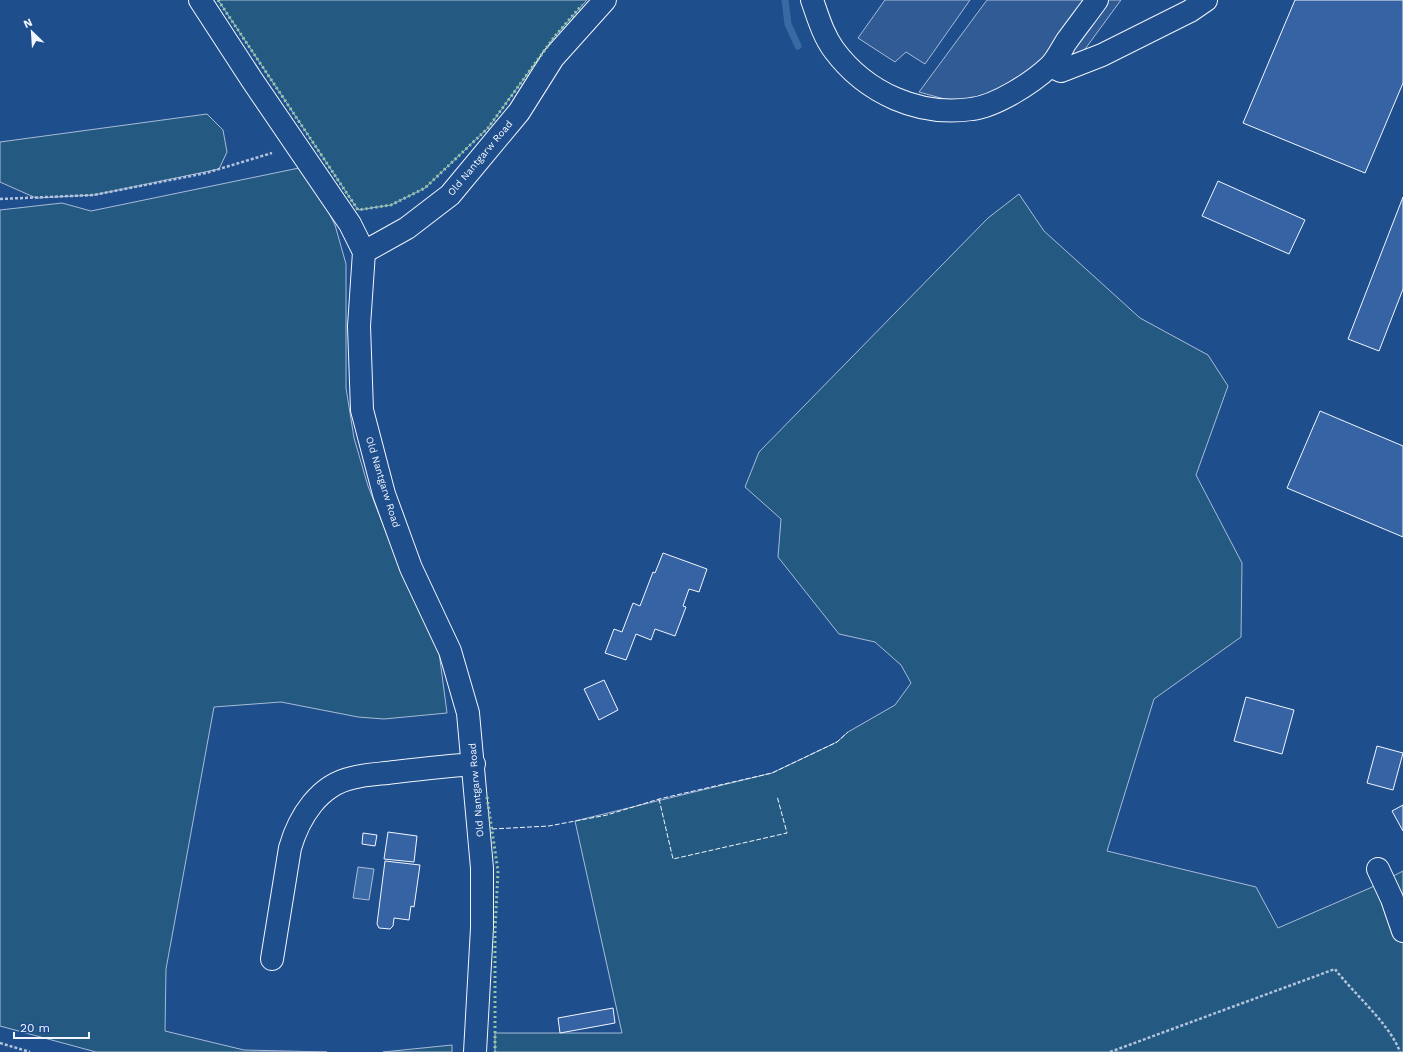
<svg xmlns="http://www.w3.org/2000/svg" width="1403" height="1052" font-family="'Work Sans',sans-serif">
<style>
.green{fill:#245a82;stroke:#a8bbd7}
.parking{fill:#305b95;stroke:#a8bbd7}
.water{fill:#3b69a3;stroke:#a8bbd7}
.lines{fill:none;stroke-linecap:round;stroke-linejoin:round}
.stream{stroke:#3b69a3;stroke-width:7}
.building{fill:#3563a3;stroke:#f2f6ff}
.minor-casing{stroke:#f2f6ff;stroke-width:24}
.path{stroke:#b3c4dc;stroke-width:2.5;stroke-dasharray:3 2;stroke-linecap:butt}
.minor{stroke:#1f4e8c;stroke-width:22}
.hedge{stroke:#97c8a6;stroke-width:3;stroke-dasharray:2 3;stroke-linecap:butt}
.fence{stroke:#f2f6ff;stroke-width:1;stroke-dasharray:5 2;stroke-linecap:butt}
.labels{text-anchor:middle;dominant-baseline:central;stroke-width:3;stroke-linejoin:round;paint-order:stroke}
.street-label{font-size:10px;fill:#f2f6ff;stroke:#1f4e8c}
</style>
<rect width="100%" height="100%" fill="#1f4e8c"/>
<!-- green -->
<path class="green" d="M 218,0 L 587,0 L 555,36 L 488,128 L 425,188 L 391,205 L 358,210 Z
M 207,114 L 223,130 L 227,152 L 219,169 L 94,195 L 36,198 L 0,182 L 0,142 Z
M 299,168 L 321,197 L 335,225 L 346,264 L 346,388 L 354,438 L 368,486 L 388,537 L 422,609 L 439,652 L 447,713 L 384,719 L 358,717 L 281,702 L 214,707 L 166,969 L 165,1031 L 244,1050 L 327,1052 L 96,1052 L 0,1026 L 0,210 L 62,203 L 91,211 Z
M 1019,194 L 1044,231 L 1140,318 L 1208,355 L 1228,386 L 1196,475 L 1242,563 L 1241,637 L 1154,699 L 1107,851 L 1256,887 L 1278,928 L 1370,888 L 1403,871 L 1403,1052 L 495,1052 L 495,1033 L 622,1033 L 575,821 L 772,773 L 837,742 L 848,732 L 895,705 L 911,683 L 901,665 L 875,642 L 839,634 L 778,557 L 781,519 L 745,487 L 759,452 L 988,218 Z
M 452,1045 L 452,1052 L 383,1052 Z"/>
<!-- parking -->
<path class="parking" d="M 885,0 L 970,0 L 925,64 L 906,52 L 895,62 L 858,38 Z
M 987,0 L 1121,0 L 1077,60 L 982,99 L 948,100 L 919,92 Z"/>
<!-- water -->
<path class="water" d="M 358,867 L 374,869 L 369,900 L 353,898 Z"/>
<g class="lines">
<!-- stream -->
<path class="stream" d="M 785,0 L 788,24 L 798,46"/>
</g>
<!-- building -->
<path class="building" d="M 1295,0 L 1403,0 L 1403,83 L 1365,173 L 1243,123 Z
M 1218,181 L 1305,220 L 1289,254 L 1202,216 Z
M 1403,197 L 1403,289 L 1379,351 L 1348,339 Z
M 1320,411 L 1403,446 L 1403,537 L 1287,488 Z
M 663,553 L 707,569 L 699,592 L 689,589 L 683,606 L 686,607 L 675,636 L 655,629 L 651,640 L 636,634 L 626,660 L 605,653 L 614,629 L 622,632 L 633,603 L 640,606 L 653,572 L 655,573 Z
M 604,680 L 618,710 L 599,720 L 584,689 Z
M 1246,697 L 1294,710 L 1282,754 L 1234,741 Z
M 1377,746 L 1403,753 L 1393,790 L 1367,783 Z
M 1403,805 L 1403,831 L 1392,811 Z
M 388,832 L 417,836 L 414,862 L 384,859 Z
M 363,833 L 377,835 L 375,846 L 362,844 Z
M 385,861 L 420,865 L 414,907 L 411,906 L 409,920 L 394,918 L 393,926 L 390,929 L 379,928 L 377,924 Z
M 613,1008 L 615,1023 L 560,1033 L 558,1018 Z"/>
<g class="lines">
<!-- minor casing -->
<g class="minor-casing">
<path id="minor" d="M 200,0 L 252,80 L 350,224 L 364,252
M 812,0 C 818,17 823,35 834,50 C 866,93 919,117 972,109 C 996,106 1032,83 1049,67 C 1056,61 1061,50 1066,42 C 1076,28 1087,14 1097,0
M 1050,66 L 1061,71 L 1102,55 L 1190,11 L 1206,0
M 1378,869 L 1392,899 L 1403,931
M 272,959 L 290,848 C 299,817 319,785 352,778 C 366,774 381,774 395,772 C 421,769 447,766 474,764
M 475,1052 L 482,928 L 482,868 L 468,713 L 450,651 L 411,568 L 384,494 L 362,410 L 359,326 L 364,252 L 407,228 L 450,195 L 519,112 L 553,58 L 605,0"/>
</g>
<!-- path -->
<path class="path" d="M 0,199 L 94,195 L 206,173 L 272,153
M 0,1043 L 30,1052
M 1110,1052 L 1335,969 C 1353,993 1390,1024 1400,1052"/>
<!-- minor -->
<use href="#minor" class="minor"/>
<!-- hedge -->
<path class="hedge" d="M 218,0 L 358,210 L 391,205 L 425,188 L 488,128 L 555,36 L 582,5
M 487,797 L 498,871 L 495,931 L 495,1052"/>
<!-- fence -->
<path class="fence" d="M 659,799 L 673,859 L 787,833 L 777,796
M 492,829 L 549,826 L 607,815 L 659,799 L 772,773 L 837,742 L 848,732"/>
</g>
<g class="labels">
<!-- street labels -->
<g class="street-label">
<text transform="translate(480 158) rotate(-50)">Old Nantgarw Road</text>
<text transform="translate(383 482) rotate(73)">Old Nantgarw Road</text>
<text transform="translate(476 790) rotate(-95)">Old Nantgarw Road</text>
</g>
</g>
<!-- north arrow -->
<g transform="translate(32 32) rotate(335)" stroke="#1f4e8c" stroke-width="3" paint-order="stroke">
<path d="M0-3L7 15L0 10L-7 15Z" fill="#f2f6ff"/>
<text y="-6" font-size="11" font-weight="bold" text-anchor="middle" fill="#f2f6ff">N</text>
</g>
<!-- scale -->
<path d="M14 1032v6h75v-6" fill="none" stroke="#f2f6ff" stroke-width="2"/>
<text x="20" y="1032" font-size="12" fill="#f2f6ff" stroke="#1f4e8c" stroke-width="3" paint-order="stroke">20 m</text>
</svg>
